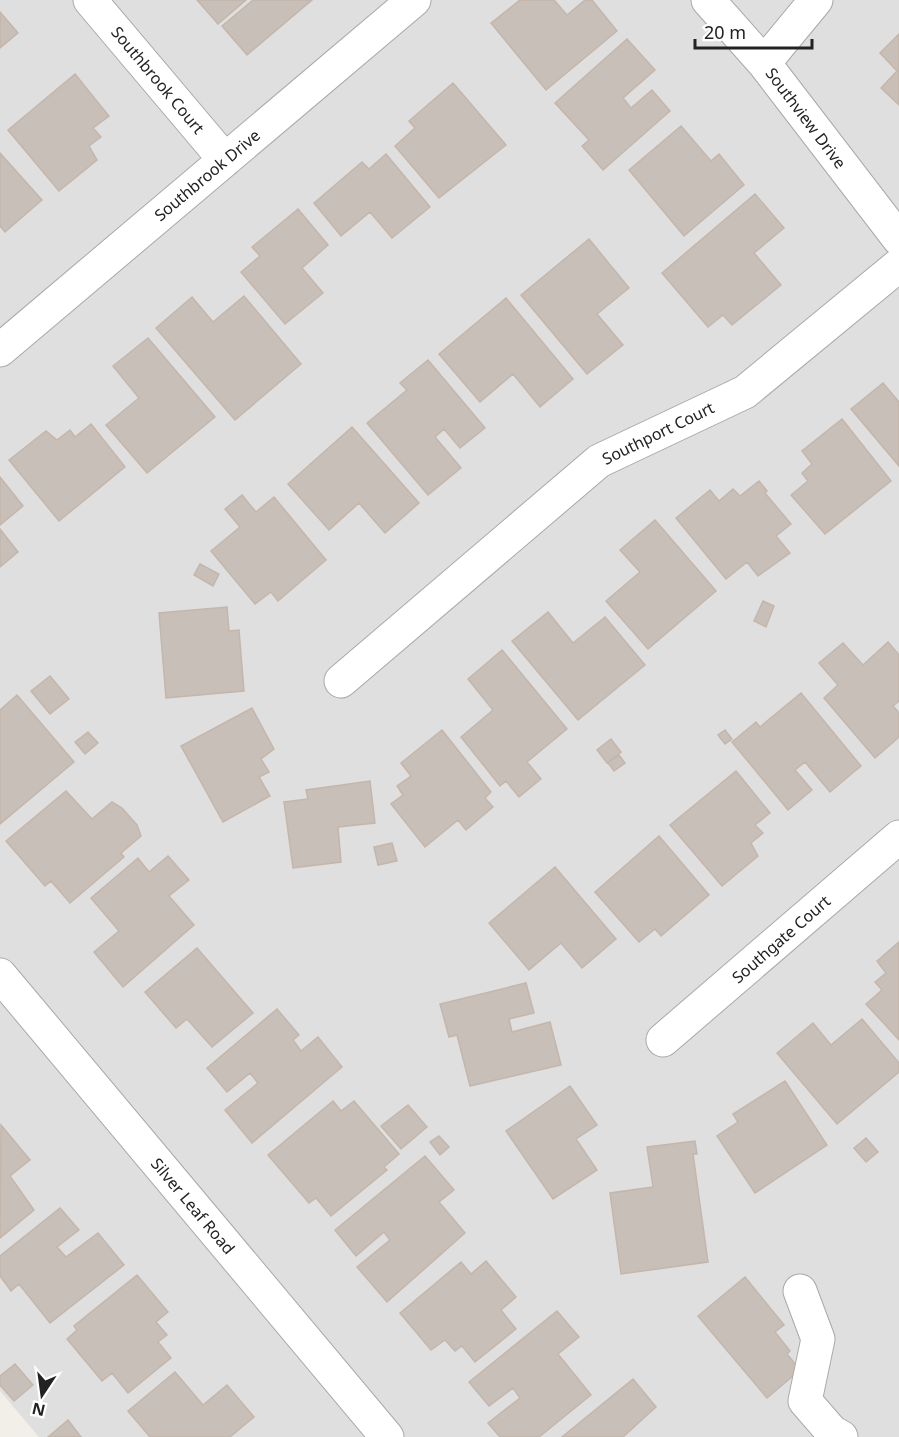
<svg xmlns="http://www.w3.org/2000/svg" width="899" height="1437" font-family="'Noto Sans',sans-serif">
<style>
.residential{fill:#e0dfdf}
.building{fill:#c7bfb8;stroke:#c4b6ab;stroke-width:1.5}
.lines{fill:none;stroke-linecap:round;stroke-linejoin:round}
.minor-casing{stroke:#a9a9a9;stroke-width:35}
.minor{stroke:#fff;stroke-width:33}
.labels{text-anchor:middle;dominant-baseline:central;stroke-width:5;stroke-linejoin:round;paint-order:stroke}
.street-label{font-size:16px;fill:#222;stroke:#fff}
</style>
<rect width="100%" height="100%" fill="#f2efe9"/>
<!-- residential -->
<path class="residential" d="M 0,0 L 899,0 L 899,1437 L 39,1437 L 0,1391 Z"/>
<!-- building -->
<path class="building" d="M 197,0 L 246,0 L 218,24 Z
M 253,0 L 312,0 L 247,55 L 222,26 Z
M 520,0 L 554,0 L 567,15 L 585,0 L 592,0 L 617,31 L 546,90 L 491,23 Z
M 0,12 L 18,33 L 0,48 Z
M 899,34 L 899,105 L 881,88 L 897,71 L 880,53 Z
M 627,39 L 655,70 L 623,98 L 631,108 L 652,90 L 670,111 L 603,170 L 582,146 L 589,140 L 555,103 Z
M 75,74 L 109,116 L 93,128 L 101,137 L 89,146 L 97,160 L 59,191 L 8,130 Z
M 453,83 L 506,145 L 439,198 L 395,146 L 415,128 L 409,121 Z
M 681,126 L 711,161 L 719,154 L 744,185 L 684,236 L 629,170 Z
M 0,153 L 42,200 L 5,232 L 0,226 Z
M 386,154 L 430,207 L 392,238 L 370,212 L 341,236 L 314,203 L 362,162 L 369,169 Z
M 755,194 L 784,228 L 754,253 L 781,285 L 732,325 L 723,315 L 708,327 L 662,273 Z
M 298,209 L 328,245 L 302,268 L 323,293 L 285,324 L 241,272 L 260,256 L 252,247 Z
M 589,239 L 629,288 L 597,314 L 623,345 L 587,374 L 521,295 Z
M 244,296 L 301,364 L 235,420 L 156,328 L 192,297 L 213,322 Z
M 506,298 L 573,379 L 540,407 L 513,374 L 480,402 L 439,354 Z
M 148,338 L 215,417 L 147,473 L 106,425 L 139,398 L 113,366 Z
M 428,360 L 485,428 L 460,448 L 444,429 L 435,437 L 461,468 L 428,495 L 367,423 L 407,390 L 400,383 Z
M 883,383 L 899,402 L 899,466 L 851,409 Z
M 842,419 L 891,481 L 825,534 L 791,495 L 808,481 L 802,473 L 812,464 L 802,451 Z
M 91,424 L 125,467 L 59,521 L 9,460 L 46,431 L 57,440 L 70,430 L 75,437 Z
M 352,427 L 419,503 L 385,533 L 359,503 L 329,530 L 288,484 Z
M 0,477 L 23,506 L 0,525 Z
M 759,481 L 767,491 L 765,493 L 791,524 L 776,536 L 790,553 L 758,576 L 747,562 L 726,579 L 676,518 L 710,490 L 719,501 L 733,489 L 740,496 Z
M 242,495 L 256,512 L 274,497 L 326,560 L 278,601 L 271,592 L 255,604 L 211,551 L 240,527 L 225,509 Z
M 655,520 L 716,591 L 648,649 L 606,601 L 640,572 L 620,550 Z
M 0,529 L 18,552 L 0,567 Z
M 200,564 L 219,574 L 213,586 L 194,575 Z
M 763,601 L 774,606 L 766,627 L 754,621 Z
M 227,607 L 229,631 L 239,630 L 244,691 L 166,698 L 159,613 Z
M 548,612 L 573,643 L 605,617 L 645,665 L 578,720 L 512,641 Z
M 888,642 L 899,655 L 899,701 L 893,706 L 899,713 L 899,737 L 875,758 L 824,698 L 838,685 L 819,663 L 843,643 L 863,665 Z
M 502,650 L 567,729 L 527,762 L 541,779 L 519,797 L 506,781 L 500,786 L 461,737 L 493,710 L 468,679 Z
M 50,676 L 69,699 L 50,714 L 31,691 Z
M 801,693 L 861,766 L 830,792 L 805,762 L 795,770 L 812,790 L 788,810 L 732,742 L 756,722 L 760,727 Z
M 17,695 L 74,762 L 0,824 L 0,710 Z
M 252,708 L 274,749 L 261,759 L 269,772 L 259,777 L 270,796 L 223,822 L 181,746 Z
M 442,730 L 491,792 L 485,798 L 493,807 L 466,830 L 458,820 L 425,847 L 391,804 L 403,795 L 397,786 L 411,776 L 401,763 Z
M 725,730 L 732,739 L 725,744 L 718,735 Z
M 88,732 L 98,743 L 85,754 L 75,742 Z
M 611,739 L 621,752 L 607,763 L 597,750 Z
M 619,755 L 625,763 L 614,771 L 608,763 Z
M 736,771 L 770,813 L 755,825 L 763,833 L 751,843 L 758,856 L 722,886 L 670,825 Z
M 370,781 L 375,823 L 338,827 L 341,862 L 293,868 L 284,802 L 308,799 L 306,790 Z
M 66,791 L 92,819 L 112,802 L 122,808 L 137,825 L 141,836 L 121,853 L 124,857 L 70,903 L 51,881 L 45,886 L 6,841 Z
M 659,836 L 709,895 L 661,936 L 655,929 L 639,942 L 595,892 Z
M 392,843 L 397,861 L 378,865 L 374,847 Z
M 168,856 L 189,880 L 169,896 L 194,925 L 123,987 L 94,952 L 119,931 L 91,898 L 138,858 L 149,872 Z
M 555,867 L 616,939 L 582,968 L 561,943 L 529,970 L 489,923 Z
M 899,942 L 899,1040 L 866,1004 L 882,990 L 875,982 L 886,973 L 877,961 Z
M 197,948 L 253,1013 L 212,1047 L 187,1019 L 176,1028 L 145,992 Z
M 526,983 L 534,1013 L 509,1019 L 512,1032 L 550,1022 L 561,1065 L 470,1086 L 457,1035 L 449,1037 L 440,1004 Z
M 277,1009 L 299,1035 L 293,1040 L 301,1051 L 318,1037 L 342,1067 L 252,1143 L 225,1110 L 258,1083 L 250,1073 L 227,1092 L 207,1068 Z
M 862,1019 L 899,1063 L 899,1072 L 837,1124 L 777,1053 L 813,1023 L 831,1045 Z
M 785,1081 L 827,1145 L 755,1193 L 717,1136 L 738,1122 L 733,1114 Z
M 570,1086 L 597,1125 L 576,1139 L 597,1170 L 553,1199 L 506,1131 Z
M 333,1101 L 341,1111 L 354,1101 L 399,1154 L 384,1167 L 387,1170 L 331,1216 L 316,1198 L 309,1203 L 268,1155 Z
M 408,1105 L 427,1127 L 401,1149 L 381,1126 Z
M 1,1125 L 30,1160 L 10,1176 L 34,1210 L 0,1238 Z
M 439,1136 L 449,1147 L 440,1155 L 430,1142 Z
M 866,1138 L 878,1152 L 866,1162 L 854,1148 Z
M 695,1141 L 697,1154 L 693,1154 L 708,1262 L 621,1274 L 610,1193 L 653,1187 L 647,1147 Z
M 425,1156 L 454,1190 L 439,1202 L 465,1233 L 387,1302 L 357,1267 L 390,1240 L 384,1232 L 356,1256 L 335,1230 Z
M 60,1208 L 79,1230 L 57,1247 L 66,1257 L 98,1233 L 124,1265 L 50,1323 L 19,1284 L 11,1291 L 0,1276 L 0,1256 Z
M 486,1261 L 516,1297 L 501,1310 L 516,1329 L 475,1362 L 462,1346 L 455,1351 L 445,1340 L 431,1350 L 400,1313 L 461,1262 L 471,1274 Z
M 137,1275 L 168,1312 L 156,1322 L 167,1335 L 158,1342 L 171,1358 L 128,1393 L 112,1373 L 102,1381 L 67,1339 L 77,1330 L 74,1326 Z
M 745,1277 L 784,1325 L 775,1332 L 790,1351 L 787,1354 L 800,1370 L 767,1398 L 698,1316 Z
M 557,1311 L 579,1337 L 558,1354 L 591,1395 L 539,1437 L 500,1437 L 488,1423 L 520,1398 L 513,1388 L 489,1406 L 469,1382 Z
M 15,1364 L 33,1385 L 14,1401 L 0,1385 L 0,1376 Z
M 175,1372 L 203,1405 L 227,1385 L 254,1417 L 230,1437 L 150,1437 L 128,1411 Z
M 633,1379 L 656,1407 L 623,1437 L 562,1437 Z
M 68,1420 L 81,1437 L 48,1437 Z"/>
<g class="lines">
<!-- minor casing -->
<g class="minor-casing">
<path id="minor" d="M 90,0 L 225,160
M 708,0 L 764,63 L 899,239
M 764,63 L 816,0
M 0,350 L 414,0
M 341,681 L 599,461 L 745,392 L 899,265
M 0,975 L 387,1437
M 663,1040 L 899,837
M 800,1291 L 818,1339 L 805,1401 L 832,1432 L 841,1437"/>
</g>
<!-- minor -->
<use href="#minor" class="minor"/>
</g>
<g class="labels">
<!-- street labels -->
<g class="street-label">
<text transform="translate(158 80) rotate(50)">Southbrook Court</text>
<text transform="translate(806 118) rotate(53)">Southview Drive</text>
<text transform="translate(207 175) rotate(-40)">Southbrook Drive</text>
<text transform="translate(658 433) rotate(-26)">Southport Court</text>
<text transform="translate(781 939) rotate(-41)">Southgate Court</text>
<text transform="translate(193 1206) rotate(50)">Silver Leaf Road</text>
</g>
</g>
<!-- north arrow -->
<g transform="translate(42 1395) rotate(193)" stroke="#ffffff" stroke-width="4.5" paint-order="stroke">
<path d="M0-4.5L10 22L0 15L-10 22Z" fill="#222222"/>
<text y="-9" font-size="16" font-weight="bold" text-anchor="middle" fill="#222222">N</text>
</g>
<!-- scale -->
<path d="M695 39v9h117v-9" fill="none" stroke="#222222" stroke-width="3"/>
<text x="704" y="39" font-size="18" fill="#222222" stroke="#ffffff" stroke-width="4.5" paint-order="stroke">20 m</text>
</svg>
